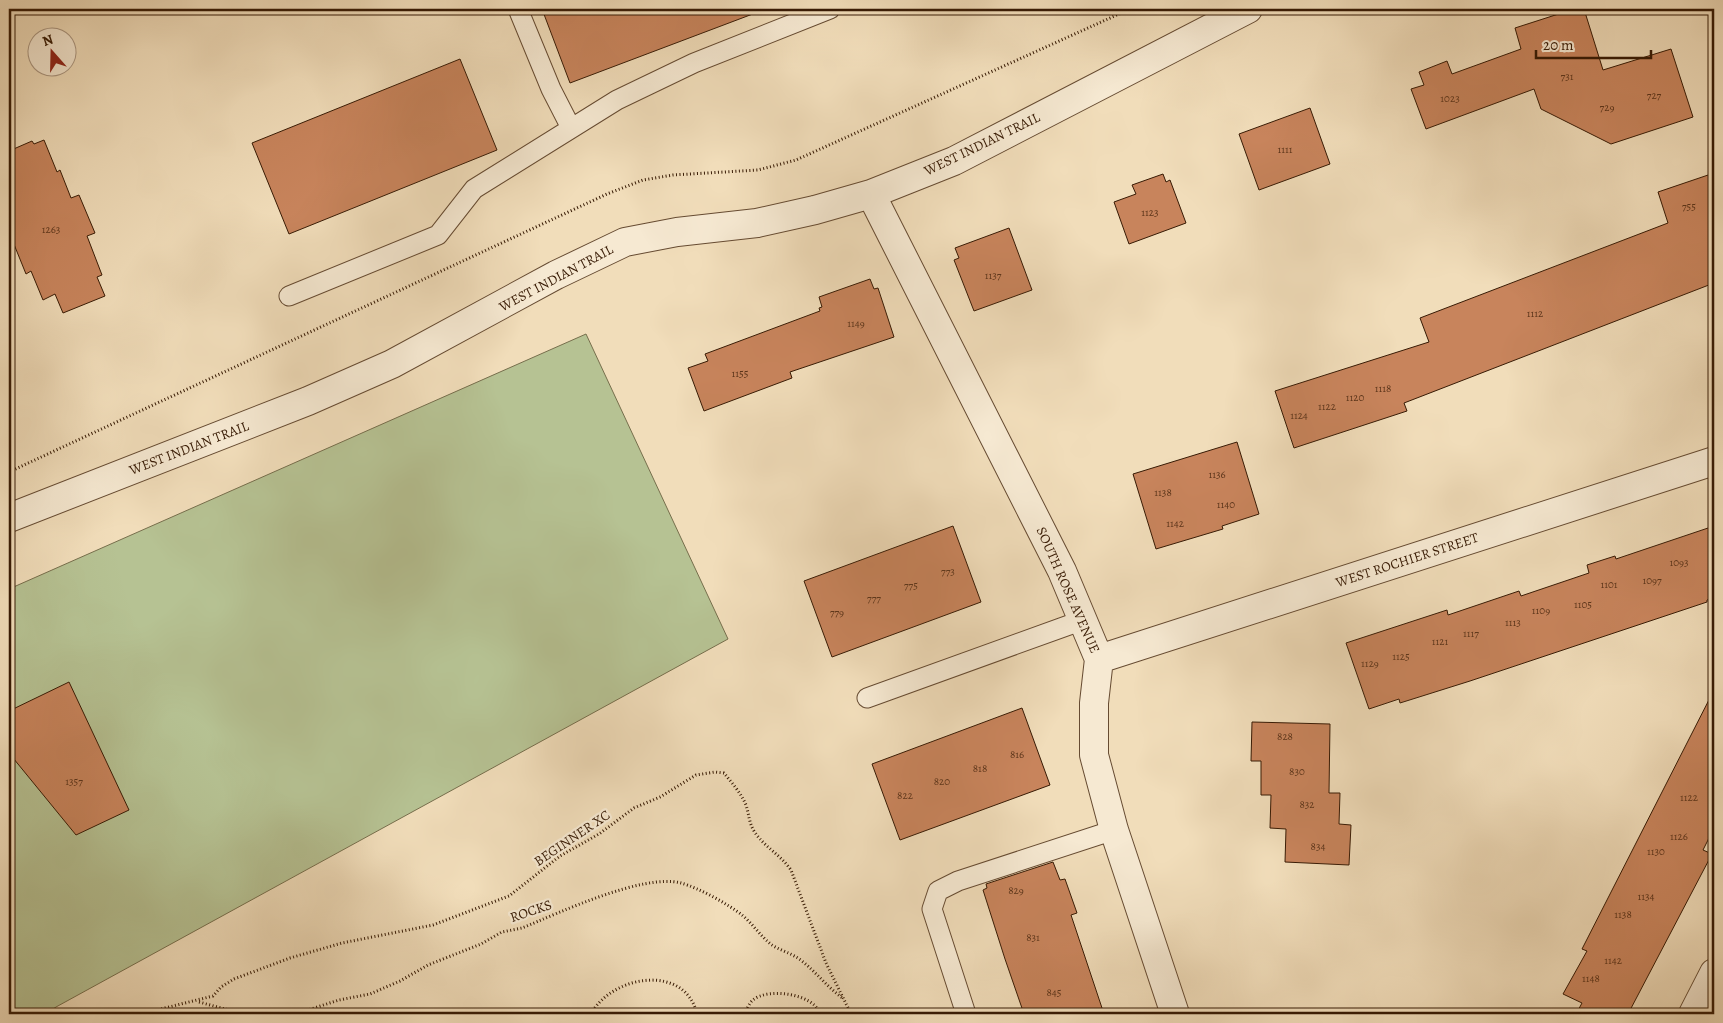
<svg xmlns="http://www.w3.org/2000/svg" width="1723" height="1023" font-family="Alegreya,serif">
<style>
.green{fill:#b6c293;stroke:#766e4c}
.building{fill:#c8845c;stroke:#371a04}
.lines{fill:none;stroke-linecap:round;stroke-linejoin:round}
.lane-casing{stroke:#664b32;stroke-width:21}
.street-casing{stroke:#664b32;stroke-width:30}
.path{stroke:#371a04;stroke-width:3;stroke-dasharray:1 2.5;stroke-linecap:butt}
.lane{stroke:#f6e9d2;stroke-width:19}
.street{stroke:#f6e9d2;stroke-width:28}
.labels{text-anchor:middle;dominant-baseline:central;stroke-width:4.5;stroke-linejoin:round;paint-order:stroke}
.number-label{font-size:11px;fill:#5b341a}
.street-label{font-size:14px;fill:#371a04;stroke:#f6e9d2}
</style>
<rect width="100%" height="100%" fill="#f1ddba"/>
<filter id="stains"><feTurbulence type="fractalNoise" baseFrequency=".004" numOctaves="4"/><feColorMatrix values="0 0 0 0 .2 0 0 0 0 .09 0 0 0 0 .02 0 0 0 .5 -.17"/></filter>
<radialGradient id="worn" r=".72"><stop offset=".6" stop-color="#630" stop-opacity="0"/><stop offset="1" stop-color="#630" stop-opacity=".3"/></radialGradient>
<!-- green -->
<path class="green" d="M 586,334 L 728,639 L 56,1007 L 46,1014 L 9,1014 L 9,589 Z"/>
<!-- building -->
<path class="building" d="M 542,9 L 757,9 L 758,12 L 570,83 Z
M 1574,9 L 1584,9 L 1603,70 L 1671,49 L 1693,117 L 1611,144 L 1541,109 L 1534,89 L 1426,129 L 1411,89 L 1424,85 L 1419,72 L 1447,61 L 1452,74 L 1521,49 L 1515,28 Z
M 460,59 L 497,150 L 289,234 L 252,143 Z
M 1310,108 L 1330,164 L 1259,190 L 1239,134 Z
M 44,140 L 57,172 L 60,170 L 71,198 L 79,195 L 95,233 L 87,236 L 102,275 L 97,277 L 105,296 L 63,313 L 55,294 L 43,300 L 31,271 L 26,274 L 9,232 L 9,151 L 32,141 L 34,144 Z
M 1714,173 L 1714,283 L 1404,403 L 1407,411 L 1294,448 L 1275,391 L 1429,342 L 1420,318 L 1668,223 L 1658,192 Z
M 1163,174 L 1166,182 L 1170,180 L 1186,223 L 1129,244 L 1114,202 L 1136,194 L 1132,185 Z
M 1009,228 L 1032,290 L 974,311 L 954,260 L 959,258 L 955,248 Z
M 870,279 L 874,289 L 878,288 L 894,337 L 790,372 L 792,378 L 704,411 L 688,368 L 708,361 L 705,354 L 820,311 L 819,308 L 822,307 L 819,297 Z
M 1237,442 L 1259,514 L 1222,526 L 1223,529 L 1156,549 L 1133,474 Z
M 953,526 L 981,602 L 832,657 L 804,581 Z
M 1714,526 L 1714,597 L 1707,600 L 1707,602 L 1470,681 L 1400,703 L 1399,699 L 1369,709 L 1346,643 L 1447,610 L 1448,615 L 1519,591 L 1521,596 L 1589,573 L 1587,565 L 1615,556 L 1616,559 Z
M 69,682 L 129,810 L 76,835 L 9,753 L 9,711 Z
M 1714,690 L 1714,828 L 1703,850 L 1712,854 L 1628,1014 L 1576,1014 L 1582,1003 L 1563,994 L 1587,951 L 1582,949 Z
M 1022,708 L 1050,785 L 900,840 L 872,764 Z
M 1252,722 L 1330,724 L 1329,793 L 1340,793 L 1339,824 L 1351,825 L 1349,865 L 1285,862 L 1286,829 L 1270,828 L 1271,795 L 1261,795 L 1261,761 L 1251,761 Z
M 1053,862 L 1060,880 L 1065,879 L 1077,913 L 1071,915 L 1104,1014 L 1024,1014 L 1005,959 L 983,890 L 987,888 L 986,884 Z"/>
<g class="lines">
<!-- lane casing -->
<g class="lane-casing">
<path id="lane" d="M 518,9 L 551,89 L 571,128
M 289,296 L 438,235 L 474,189 L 617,100 L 694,63 L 830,9
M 867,698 L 1083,620
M 966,1014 L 932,909 L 938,891 L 958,881 L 1114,830"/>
</g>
<!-- street casing -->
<g class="street-casing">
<path id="street" d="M 871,194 L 1062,571 L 1099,659 L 1094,703 L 1094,755 L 1114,830 L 1175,1014
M 9,518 L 308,401 L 392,364 L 556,275 L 625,242 L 677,232 L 757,223 L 815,210 L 871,194 L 954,161 L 1248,9
M 1099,659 L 1714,461
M 1693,1014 L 1714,973"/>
</g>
<!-- path -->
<path class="path" d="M 9,472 L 607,194 L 643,180 L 673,175 L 758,170 L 796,160 L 1130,9
M 199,1002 L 236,1012 L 308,1010 L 339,1000 L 370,994 L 400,981 L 428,965 L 481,944 L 502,932 L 522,928 C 559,913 643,873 681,883 C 699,888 728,904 742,915 C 753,924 761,937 772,945 C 781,951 792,953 802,961 C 817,973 828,988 844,999
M 141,1014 L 213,996 L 221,987 L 234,979 L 290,958 L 342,943 L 433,925 L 509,896 L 560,856 L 599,834 L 634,808 L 660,797 L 696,775 L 715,772 L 724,773 C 732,783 741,793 746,805 C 749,814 749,823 754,831 C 764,847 780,854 791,870 L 826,963 L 851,1014
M 591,1014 C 612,975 685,963 697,1014
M 744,1014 C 747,1010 749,1003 753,1000 C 768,987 815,994 820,1014"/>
<!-- lane -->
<use href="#lane" class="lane"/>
<!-- street -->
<use href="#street" class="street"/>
</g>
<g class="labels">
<!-- number labels -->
<g class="number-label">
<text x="1567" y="76">731</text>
<text x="1654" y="95">727</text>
<text x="1450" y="98">1023</text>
<text x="1607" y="107">729</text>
<text x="1285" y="149">1111</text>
<text x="1689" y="206">755</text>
<text x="1150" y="212">1123</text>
<text x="51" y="229">1263</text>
<text x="993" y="275">1137</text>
<text x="1535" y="313">1112</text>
<text x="856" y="323">1149</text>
<text x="740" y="373">1155</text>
<text x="1383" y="388">1118</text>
<text x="1355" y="397">1120</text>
<text x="1327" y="406">1122</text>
<text x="1299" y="415">1124</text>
<text x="1217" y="474">1136</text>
<text x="1163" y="492">1138</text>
<text x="1226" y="504">1140</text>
<text x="1175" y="523">1142</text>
<text x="1679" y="562">1093</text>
<text x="948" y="571">773</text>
<text x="1652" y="580">1097</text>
<text x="1609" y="584">1101</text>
<text x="911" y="585">775</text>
<text x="874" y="598">777</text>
<text x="1583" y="604">1105</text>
<text x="1541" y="610">1109</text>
<text x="837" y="612">779</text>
<text x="1513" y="622">1113</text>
<text x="1471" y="633">1117</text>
<text x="1440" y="641">1121</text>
<text x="1401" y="656">1125</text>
<text x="1370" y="663">1129</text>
<text x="1285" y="736">828</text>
<text x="1017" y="754">816</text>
<text x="980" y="768">818</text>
<text x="1297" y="771">830</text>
<text x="74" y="781">1357</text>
<text x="942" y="781">820</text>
<text x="905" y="795">822</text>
<text x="1689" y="797">1122</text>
<text x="1307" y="804">832</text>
<text x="1679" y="836">1126</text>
<text x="1318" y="846">834</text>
<text x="1656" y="851">1130</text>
<text x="1016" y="890">829</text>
<text x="1646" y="896">1134</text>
<text x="1623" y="914">1138</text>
<text x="1033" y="937">831</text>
<text x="1613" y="960">1142</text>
<text x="1591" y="978">1148</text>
<text x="1054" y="992">845</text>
</g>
<!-- street labels -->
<g class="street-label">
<text transform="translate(982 144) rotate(-26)">WEST INDIAN TRAIL</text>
<text transform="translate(556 278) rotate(-28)">WEST INDIAN TRAIL</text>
<text transform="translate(189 448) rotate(-21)">WEST INDIAN TRAIL</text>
<text transform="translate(1407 560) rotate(-18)">WEST ROCHIER STREET</text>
<text transform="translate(1068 590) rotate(66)">SOUTH ROSE AVENUE</text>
<text transform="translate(572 838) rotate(-34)">BEGINNER XC</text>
<text transform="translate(531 911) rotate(-19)">ROCKS</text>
</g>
</g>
<!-- margin -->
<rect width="1723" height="1023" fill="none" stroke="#f1ddba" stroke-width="30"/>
<rect x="10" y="10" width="1703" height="1003" fill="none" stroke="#371a04" stroke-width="2.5"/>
<rect x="15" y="15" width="1693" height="993" fill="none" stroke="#371a04"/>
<!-- north arrow -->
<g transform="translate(52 52) rotate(340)"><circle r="24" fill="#f6e9d2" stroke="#aa9680"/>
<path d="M0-4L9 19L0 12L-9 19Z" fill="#8f2418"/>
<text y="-8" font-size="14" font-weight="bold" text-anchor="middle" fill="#371a04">N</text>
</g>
<!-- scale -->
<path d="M1536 50v8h115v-8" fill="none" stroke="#371a04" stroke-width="2.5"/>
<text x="1543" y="50" font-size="15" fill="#371a04" stroke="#f6e9d2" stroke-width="4" paint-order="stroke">20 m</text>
<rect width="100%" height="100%" filter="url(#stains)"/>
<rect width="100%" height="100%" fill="url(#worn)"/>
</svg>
